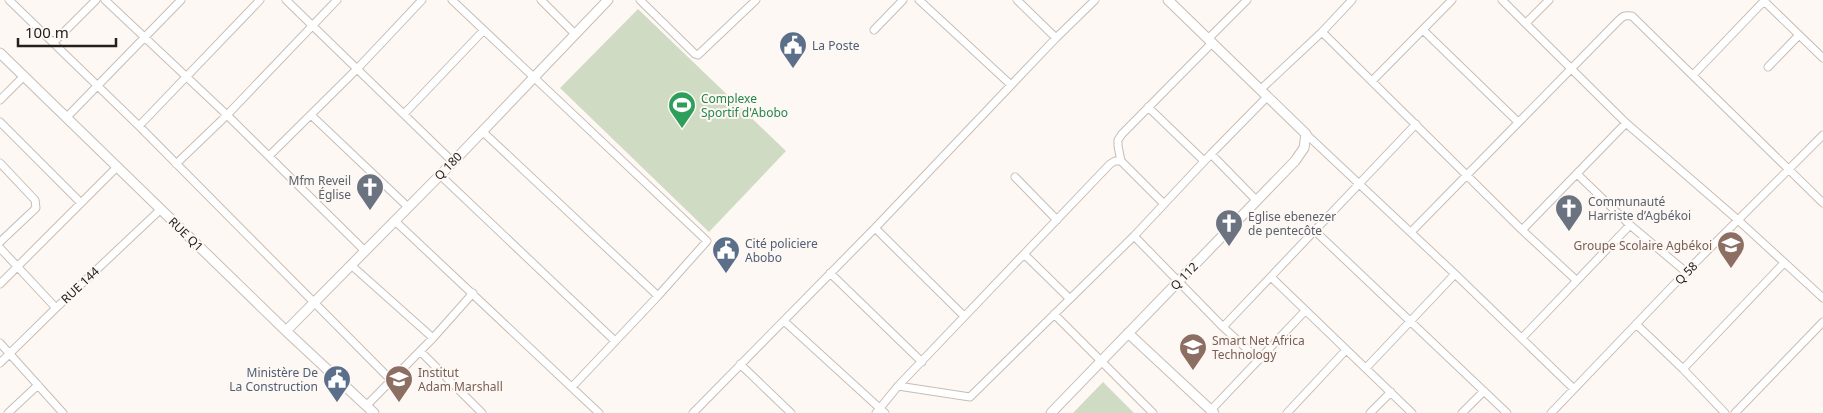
<svg xmlns="http://www.w3.org/2000/svg" width="1823" height="413" font-family="'Noto Sans',sans-serif">
<style>
.green{fill:#d0dbc4}
.lines{fill:none;stroke-linecap:round;stroke-linejoin:round}
.minor-casing{stroke:#c6bdb6;stroke-width:9}
.tertiary-casing{stroke:#c6bdb6;stroke-width:11}
.minor{stroke:#fff;stroke-width:7}
.tertiary{stroke:#fff;stroke-width:9}
.labels{text-anchor:middle;dominant-baseline:central;stroke-width:4;stroke-linejoin:round;paint-order:stroke}
.service-label{font-size:12px;fill:#4e5e75;stroke:#fef8f4;text-anchor:start}
.leisure-label{font-size:12px;fill:#27864d;stroke:#fef8f4;text-anchor:start}
.street-label{font-size:12px;fill:#24201e;stroke:#fef8f4}
.worship-label{font-size:12px;fill:#5b616d;stroke:#fef8f4;text-anchor:start}
.education-label{font-size:12px;fill:#785e54;stroke:#fef8f4;text-anchor:start}
</style>
<rect width="100%" height="100%" fill="#fef8f4"/>
<!-- green -->
<path class="green" d="M 638,9 L 786,151 L 709,232 L 560,88 Z
M 1103,382 L 1134,413 L 1073,413 Z"/>
<g class="lines">
<!-- minor casing -->
<g class="minor-casing">
<path id="minor" d="M 9,0 L 139,126 L 391,380
M 105,0 L 227,115 L 365,251
M 286,0 L 453,162
M 452,0 L 707,241 L 658,296 L 572,387
M 541,0 L 575,34
M 640,0 L 695,54 L 698,55 L 756,0
M 919,0 L 1011,85
M 1017,0 L 1056,38
M 1502,0 L 1626,123 L 1738,220 L 1823,298
M 1764,1 L 1823,58
M 1526,23 L 1549,0
M 874,30 L 903,0
M 1423,30 L 1518,122
M 1322,32 L 1522,230 L 1576,280
M 1208,39 L 1247,0
M 54,42 L 96,0
M 1768,67 L 1799,35
M 1693,75 L 1765,0
M 1372,81 L 1452,0
M 1260,90 L 1322,32 L 1352,0
M 0,100 L 23,77
M 1148,107 L 1204,161
M 404,114 L 483,31
M 311,115 L 408,207
M 66,118 L 181,0
M 0,122 L 81,203
M 139,126 L 260,0
M 482,131 L 658,296
M 1306,134 L 1455,274 L 1574,389
M 1211,154 L 1257,201
M 269,156 L 357,69 L 422,0
M 0,163 L 35,200 L 36,208 L 0,242
M 176,164 L 227,115 L 337,0
M 1577,174 L 1630,225 L 1686,272
M 440,175 L 615,341
M 1015,177 L 1057,220
M 1164,204 L 1121,161 L 1118,146 L 1118,140 L 1122,134 L 1212,43
M 395,221 L 599,413
M 875,228 L 964,316
M 1522,230 L 1626,123
M 1315,231 L 1507,413
M 1411,232 L 1618,21 C 1623,16 1624,15 1632,16 L 1823,203
M 1134,236 L 1223,327 L 1259,360
M 0,248 L 56,308
M 1024,254 L 1069,298
M 351,265 L 433,338
M 830,273 L 922,362
M 1271,277 L 1412,413
M 0,284 L 117,167
M 1054,314 L 1153,413
M 784,321 L 885,413
M 1636,324 L 1683,369 L 1725,413
M 1223,327 L 1416,124
M 1522,338 L 1630,225
M 0,343 L 63,413
M 420,351 L 482,413
M 0,363 L 56,308 L 161,209
M 740,364 L 791,413
M 1366,368 L 1455,274
M 1683,369 L 1784,263
M 898,386 L 970,397 L 1134,236 L 1211,154 L 1267,97
M 366,406 L 433,338 L 473,293
M 1211,410 L 1305,311
M 8,413 L 38,385
M 693,413 L 875,228 L 1056,38 L 1095,0
M 876,413 L 898,386 L 1110,164 L 1115,161 L 1121,161
M 1287,413 L 1346,350
M 1370,413 L 1391,392
M 1462,413 L 1484,391
M 1551,413 L 1686,272 L 1823,135
M 1735,413 L 1823,322"/>
</g>
<!-- tertiary casing -->
<g class="tertiary-casing">
<path id="tertiary" d="M 0,53 L 286,331 L 374,413
M 286,331 L 453,162 L 608,0
M 1128,333 L 1214,413
M 1051,413 L 1295,161 L 1304,148 L 1306,134 L 1168,0"/>
</g>
<!-- minor -->
<use href="#minor" class="minor"/>
<!-- tertiary -->
<use href="#tertiary" class="tertiary"/>
</g>
<!-- icons -->
<defs>
<g id="civic-pin" transform="scale(1.4375)"><path d="M0 17L-7.5 6A9.5 9.5 0 1 1 7.5 6Z" fill="#5c6f8a" stroke="#fef8f4"/><path d="M-.6-6.5H3V-4.5H.6V-3L4-1V1h2V6H-6V1h2V-1L-.6-3ZM-1.2 2.5V6h2.4V2.5Z" fill="#fff"/></g>
<g id="stadium-pin" transform="scale(1.4375)"><path d="M0 17L-7.5 6A9.5 9.5 0 1 1 7.5 6Z" fill="#2e9e5b" stroke="#fef8f4"/><path d="M0-5a6.5 5 0 1 0 0 10a6.5 5 0 1 0 0-10ZM-3.5-1.8h7v3.6h-7Z" fill="#fff"/></g>
<g id="church-pin" transform="scale(1.4375)"><path d="M0 17L-7.5 6A9.5 9.5 0 1 1 7.5 6Z" fill="#6b7280" stroke="#fef8f4"/><path d="M-1.2-6h2.4v3.5h3.3v2.4h-3.3V6h-2.4V-.1h-3.3v-2.4h3.3Z" fill="#fff"/></g>
<g id="school-pin" transform="scale(1.4375)"><path d="M0 17L-7.5 6A9.5 9.5 0 1 1 7.5 6Z" fill="#8d6e63" stroke="#fef8f4"/><path d="M0-5L7-2L0 1L-7-2ZM-4 1L0 2.5L4 1V4Q0 6-4 4Z" fill="#fff"/></g>
<g id="university-pin" transform="scale(1.4375)"><path d="M0 17L-7.5 6A9.5 9.5 0 1 1 7.5 6Z" fill="#8d6e63" stroke="#fef8f4"/><path d="M0-5L7-2L0 1L-7-2ZM-4 1L0 2.5L4 1V4Q0 6-4 4Z" fill="#fff"/></g>
</defs>
<g fill-rule="evenodd">
<use href="#civic-pin" x="793" y="45"/>
<use href="#stadium-pin" x="682" y="105"/>
<use href="#church-pin" x="370" y="187"/>
<use href="#church-pin" x="1569" y="208"/>
<use href="#church-pin" x="1229" y="223"/>
<use href="#school-pin" x="1731" y="245"/>
<use href="#civic-pin" x="726" y="250"/>
<use href="#university-pin" x="1193" y="347"/>
<use href="#civic-pin" x="337" y="379"/>
<use href="#university-pin" x="399" y="379"/>
</g>
<g class="labels">
<!-- service labels -->
<g class="service-label">
<text x="812" y="45">La Poste</text>
<text x="745" y="243">Cité policiere<tspan x="745" dy="14">Abobo</tspan></text>
<text x="318" y="372" text-anchor="end">Ministère De<tspan x="318" dy="14">La Construction</tspan></text>
</g>
<!-- leisure labels -->
<g class="leisure-label">
<text x="701" y="98">Complexe<tspan x="701" dy="14">Sportif d'Abobo</tspan></text>
</g>
<!-- street labels -->
<g class="street-label">
<text transform="translate(448 166) rotate(-46)">Q 180</text>
<text transform="translate(186 234) rotate(44)">RUE Q1</text>
<text transform="translate(1686 273) rotate(-46)">Q 58</text>
<text transform="translate(1184 276) rotate(-46)">Q 112</text>
<text transform="translate(80 285) rotate(-43)">RUE 144</text>
</g>
<!-- worship labels -->
<g class="worship-label">
<text x="351" y="180" text-anchor="end">Mfm Reveil<tspan x="351" dy="14">Église</tspan></text>
<text x="1588" y="201">Communauté<tspan x="1588" dy="14">Harriste d’Agbékoi</tspan></text>
<text x="1248" y="216">Eglise ebenezer<tspan x="1248" dy="14">de pentecôte</tspan></text>
</g>
<!-- education labels -->
<g class="education-label">
<text x="1712" y="245" text-anchor="end">Groupe Scolaire Agbékoi</text>
<text x="1212" y="340">Smart Net Africa<tspan x="1212" dy="14">Technology</tspan></text>
<text x="418" y="372">Institut<tspan x="418" dy="14">Adam Marshall</tspan></text>
</g>
</g>
<!-- scale -->
<path d="M18 38v8h98v-8" fill="none" stroke="#24201e" stroke-width="2.5"/>
<text x="25" y="38" font-size="15" fill="#24201e" stroke="#fef8f4" stroke-width="4" paint-order="stroke">100 m</text>
</svg>
